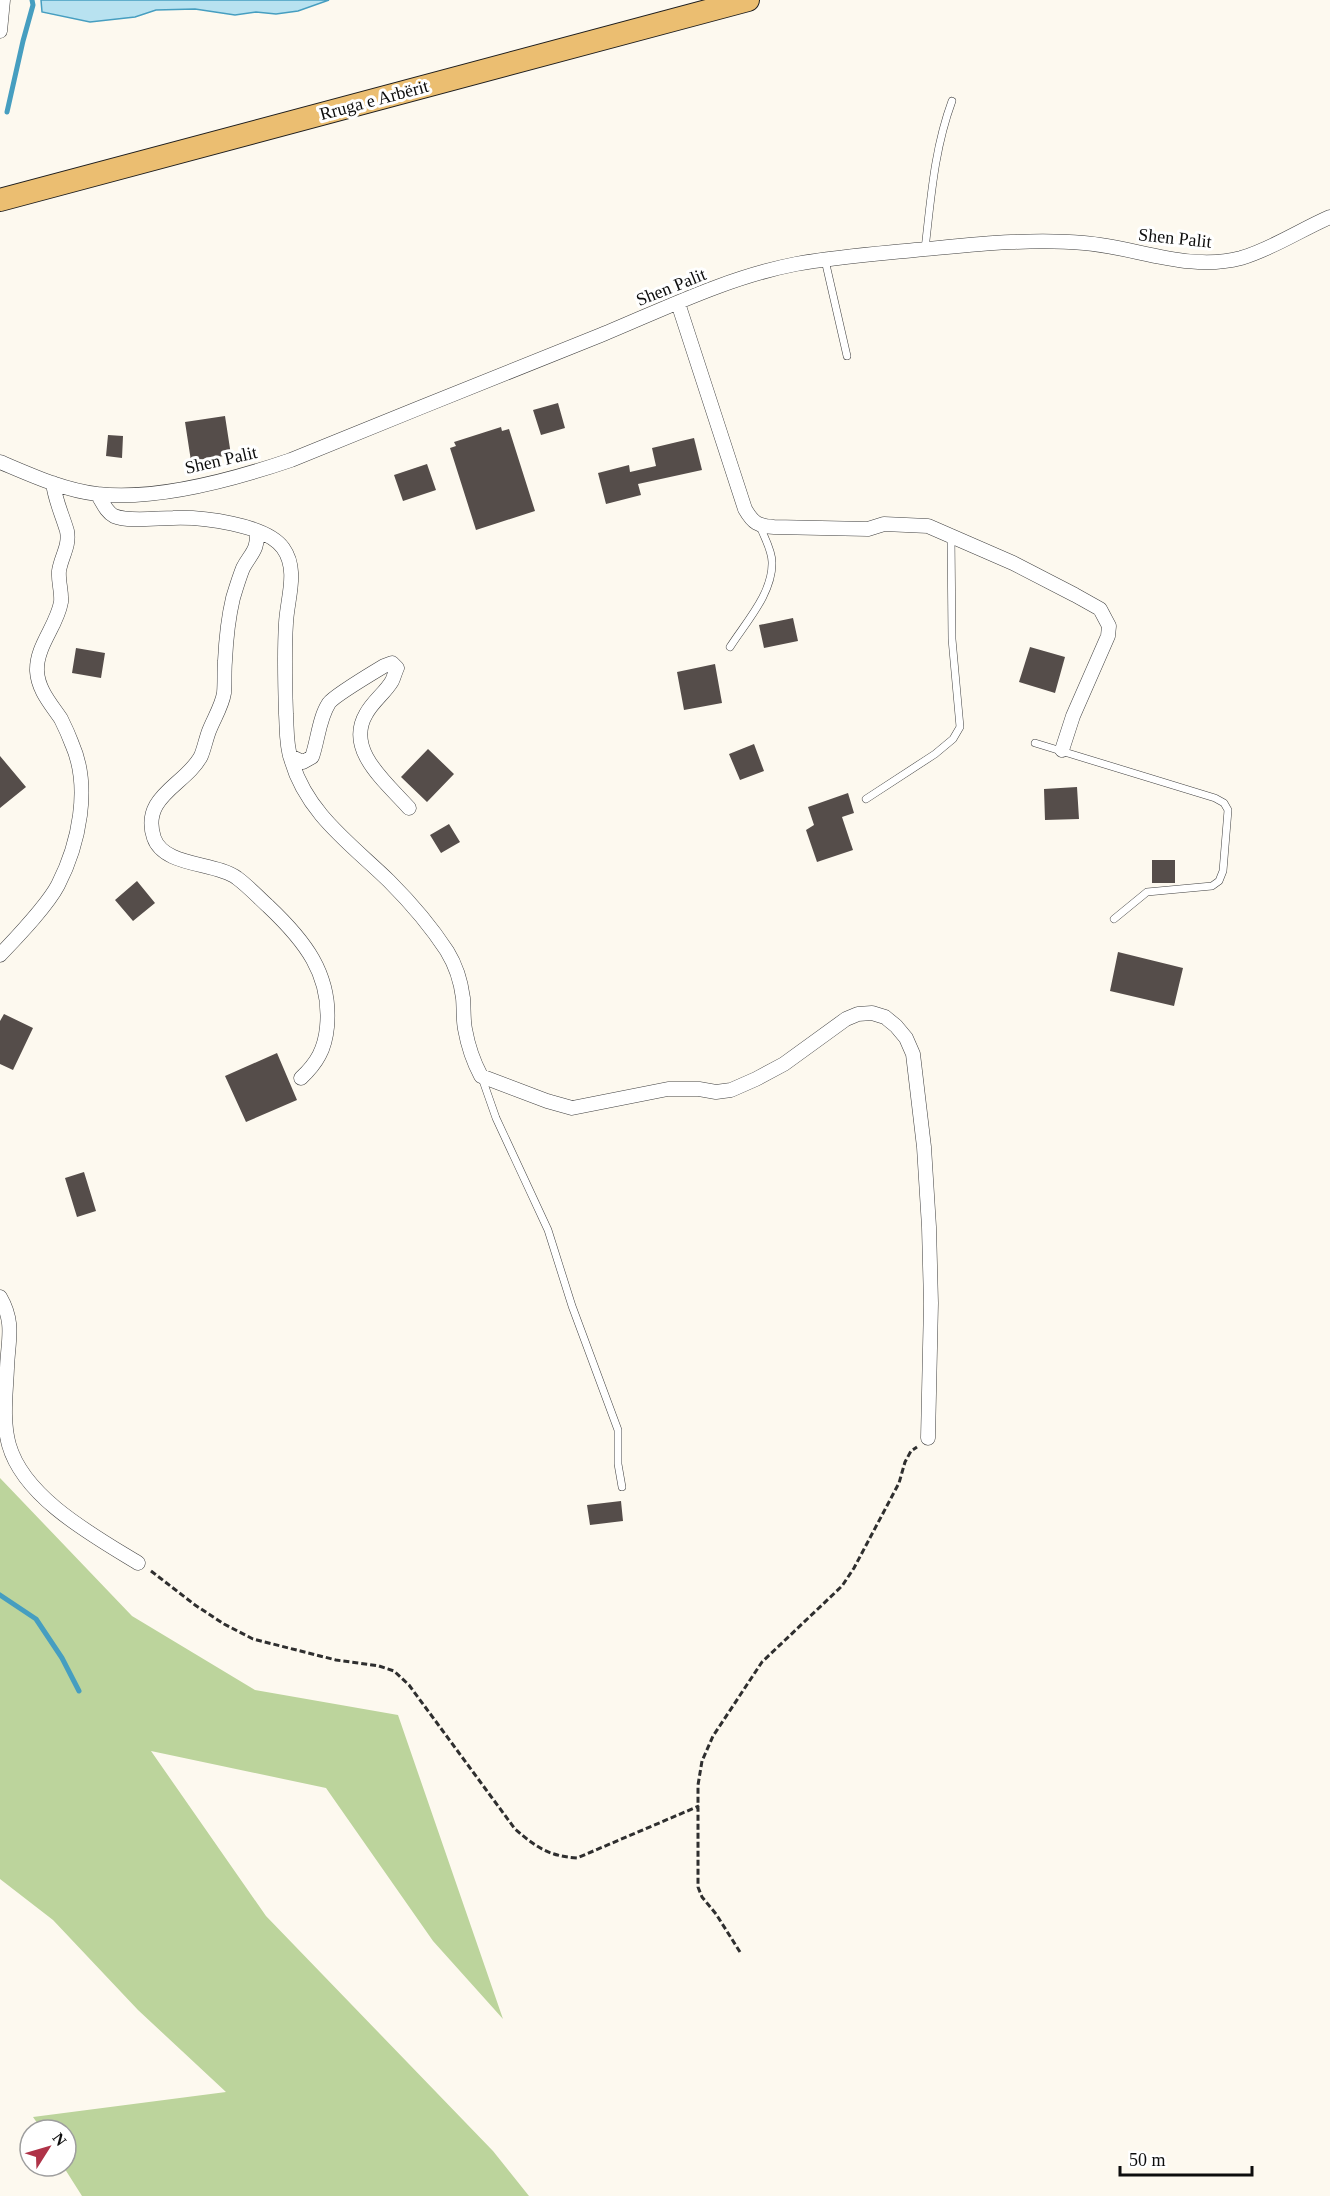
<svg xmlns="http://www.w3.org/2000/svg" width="1330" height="2196" font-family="'Times New Roman',serif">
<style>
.forest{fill:#bcd49c}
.water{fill:#b8e2f0;stroke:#469ec0;stroke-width:1.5}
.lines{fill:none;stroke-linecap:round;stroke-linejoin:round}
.stream{stroke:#469ec0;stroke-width:5}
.building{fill:#554d4a}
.service-casing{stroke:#404040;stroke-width:8}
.minor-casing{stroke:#404040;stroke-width:15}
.primary-casing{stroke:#1e1e1e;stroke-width:24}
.path{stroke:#2f2f2f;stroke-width:3;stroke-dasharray:6 3;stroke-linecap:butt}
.service{stroke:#fff;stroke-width:7}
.minor{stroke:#fff;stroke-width:14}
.primary{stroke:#ebbe71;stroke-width:22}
.labels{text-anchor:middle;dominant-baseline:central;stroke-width:6;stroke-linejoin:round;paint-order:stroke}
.street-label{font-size:18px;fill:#0d0d0d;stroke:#fff}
</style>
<rect width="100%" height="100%" fill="#fdf9ef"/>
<!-- forest -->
<path class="forest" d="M 0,1478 L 132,1616 L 255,1690 L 398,1715 L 503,2019 L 433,1941 L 326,1788 L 151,1751 L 266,1916 L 493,2151 L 529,2196 L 82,2196 L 63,2166 L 66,2166 L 66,2130 L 42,2130 L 33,2117 L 226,2092 L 138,2010 L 53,1920 L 0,1879 Z"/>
<!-- water -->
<path class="water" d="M 41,0 L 329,0 L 298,11 L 276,14 L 256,12 L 235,15 L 195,9 L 156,10 L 135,17 L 90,22 L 42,12 Z"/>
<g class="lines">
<!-- stream -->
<path class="stream" d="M 7,112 L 23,41 L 33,5 L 32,0
M 0,1595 L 36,1619 L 62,1658 L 79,1691"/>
</g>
<!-- building -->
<path class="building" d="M 558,403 L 565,428 L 541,435 L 533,410 Z
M 225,416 L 231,455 L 191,461 L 185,422 Z
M 501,427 L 502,431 L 509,429 L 535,511 L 476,530 L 450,448 L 456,446 L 454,442 Z
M 108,435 L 123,436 L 122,458 L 106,456 Z
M 694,438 L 702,470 L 638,484 L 641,495 L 606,504 L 598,473 L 629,465 L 630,472 L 656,466 L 652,448 Z
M 427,464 L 436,490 L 403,501 L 394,475 Z
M 793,618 L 798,641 L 764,648 L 759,625 Z
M 1030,647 L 1065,657 L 1055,693 L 1019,682 Z
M 76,648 L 105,653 L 101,678 L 72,673 Z
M 715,664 L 722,703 L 684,710 L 677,672 Z
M 754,744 L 764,771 L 740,780 L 729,754 Z
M 428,749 L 454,774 L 427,802 L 401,777 Z
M 0,756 L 26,787 L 0,808 Z
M 1077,787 L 1079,819 L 1045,820 L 1044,789 Z
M 848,793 L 854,813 L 842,817 L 853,850 L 817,862 L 806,830 L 814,825 L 808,807 Z
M 449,824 L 460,842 L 441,853 L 430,835 Z
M 1152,860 L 1175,860 L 1175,883 L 1152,883 Z
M 137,881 L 155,903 L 133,921 L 115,900 Z
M 1118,952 L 1183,968 L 1174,1006 L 1110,991 Z
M 4,1014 L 33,1028 L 13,1070 L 0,1064 L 0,1021 Z
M 277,1053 L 297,1100 L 246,1122 L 225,1076 Z
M 84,1172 L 96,1211 L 77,1217 L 65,1178 Z
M 621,1501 L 623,1521 L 590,1525 L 587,1505 Z"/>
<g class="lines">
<!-- service casing -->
<g class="service-casing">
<path id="service" d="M 925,249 C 931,198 934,150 952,101
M 825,260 L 847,356
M 730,647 C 746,622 773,593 772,562 C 772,550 764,537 760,526
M 1035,743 L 1215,798 L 1224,803 L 1228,810 L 1223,871 L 1219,881 L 1212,886 L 1147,892 L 1114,919
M 866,799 L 935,754 L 953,739 L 960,727 L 952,639 L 951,536
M 482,1078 L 496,1118 L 548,1230 L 572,1306 L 618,1430 L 618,1464 L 622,1487"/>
</g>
<!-- minor casing -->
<g class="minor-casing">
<path id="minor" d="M 0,31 L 3,0
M 678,303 L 745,509 C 753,523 758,526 774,527 L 868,529 L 884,524 L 928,526 L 1013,563 L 1075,595 L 1100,609 L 1109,626 L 1108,636 L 1073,716 L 1062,750
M 0,462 C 31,475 63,490 97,494 C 156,501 235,479 291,460 C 394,418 498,376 601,335 C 664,309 728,277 796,264 C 835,257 875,254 915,250 C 971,245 1028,238 1084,243 C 1136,247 1188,272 1241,258 C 1272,249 1300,230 1330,217
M 97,494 C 102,501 106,512 114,516 C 128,522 157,518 173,518 C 201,517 266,524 283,548 C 299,570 287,599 286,623 C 284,654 285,684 286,714 C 287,729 286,745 291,759 C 306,813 351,844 389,881 C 410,902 430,925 447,951 C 455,964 461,982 463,998 C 464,1008 463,1019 465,1029 C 468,1046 473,1061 481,1076 L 547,1101 L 572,1108 L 668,1089 L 699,1089 L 716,1092 L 731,1090 L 756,1079 L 784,1064 L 846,1019 L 858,1014 L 872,1013 L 885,1017 L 896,1026 L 906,1038 L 913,1054 L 924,1147 L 929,1227 L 931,1303 L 928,1438
M 257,531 C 258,551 251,553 243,568 C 239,578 236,588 233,598 C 228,619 226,640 225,661 C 224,672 225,682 224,693 C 222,706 214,718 209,731 C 206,739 204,749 201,756 C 186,785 140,796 154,838 C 164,867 216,862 237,878 C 248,886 258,897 268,906 C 304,940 332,974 327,1027 C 325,1049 317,1063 301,1078
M 290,756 L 303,762 L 312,757 C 318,740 319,718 329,703 C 334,696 374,672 384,666 L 392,663 L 397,668 C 395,672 394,677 392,681 C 385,693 373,701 366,714 C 345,750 386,782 409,808
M 0,955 C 17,937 47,906 58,885 C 79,844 91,787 72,744 C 69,736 65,727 61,719 C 51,704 38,690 37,671 C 36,646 57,626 61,602 C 62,592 58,581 59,571 C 61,557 70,546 67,531 C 62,514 55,500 53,483
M 0,1297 C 15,1323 8,1340 7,1368 C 6,1393 2,1420 9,1445 C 24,1498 94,1536 138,1563"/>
</g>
<!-- primary casing -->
<g class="primary-casing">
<path id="primary" d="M 0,200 L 748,0"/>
</g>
<!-- path -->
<path class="path" d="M 151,1571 L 195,1605 L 224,1624 L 253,1639 L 336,1660 L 379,1666 L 394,1671 L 409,1685 L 515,1829 C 536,1847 548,1856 577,1858 L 699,1806
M 740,1952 L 716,1914 L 702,1897 L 698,1887 L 698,1785 L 702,1761 L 713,1736 L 762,1662 L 842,1586 L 854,1568 L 899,1483 L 905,1462 L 911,1451 L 917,1447"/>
<!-- service -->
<use href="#service" class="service"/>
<!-- minor -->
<use href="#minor" class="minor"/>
<!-- primary -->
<use href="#primary" class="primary"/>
</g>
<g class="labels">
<!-- street labels -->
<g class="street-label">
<text transform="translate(374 100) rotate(-15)">Rruga e Arbërit</text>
<text transform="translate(1175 238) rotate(6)">Shen Palit</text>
<text transform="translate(671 287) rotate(-22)">Shen Palit</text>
<text transform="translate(221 460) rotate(-13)">Shen Palit</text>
</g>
</g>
<!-- north arrow -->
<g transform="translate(48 2148) rotate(53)"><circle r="28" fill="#ffffff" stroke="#9e9e9e" stroke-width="1.5"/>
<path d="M0-4.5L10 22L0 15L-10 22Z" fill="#af3348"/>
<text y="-9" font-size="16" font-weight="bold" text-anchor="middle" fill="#0d0d0d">N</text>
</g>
<!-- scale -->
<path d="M1120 2166v9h132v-9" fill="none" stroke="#0d0d0d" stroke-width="3"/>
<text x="1129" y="2166" font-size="18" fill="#0d0d0d" stroke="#ffffff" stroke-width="4.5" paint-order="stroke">50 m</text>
</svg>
